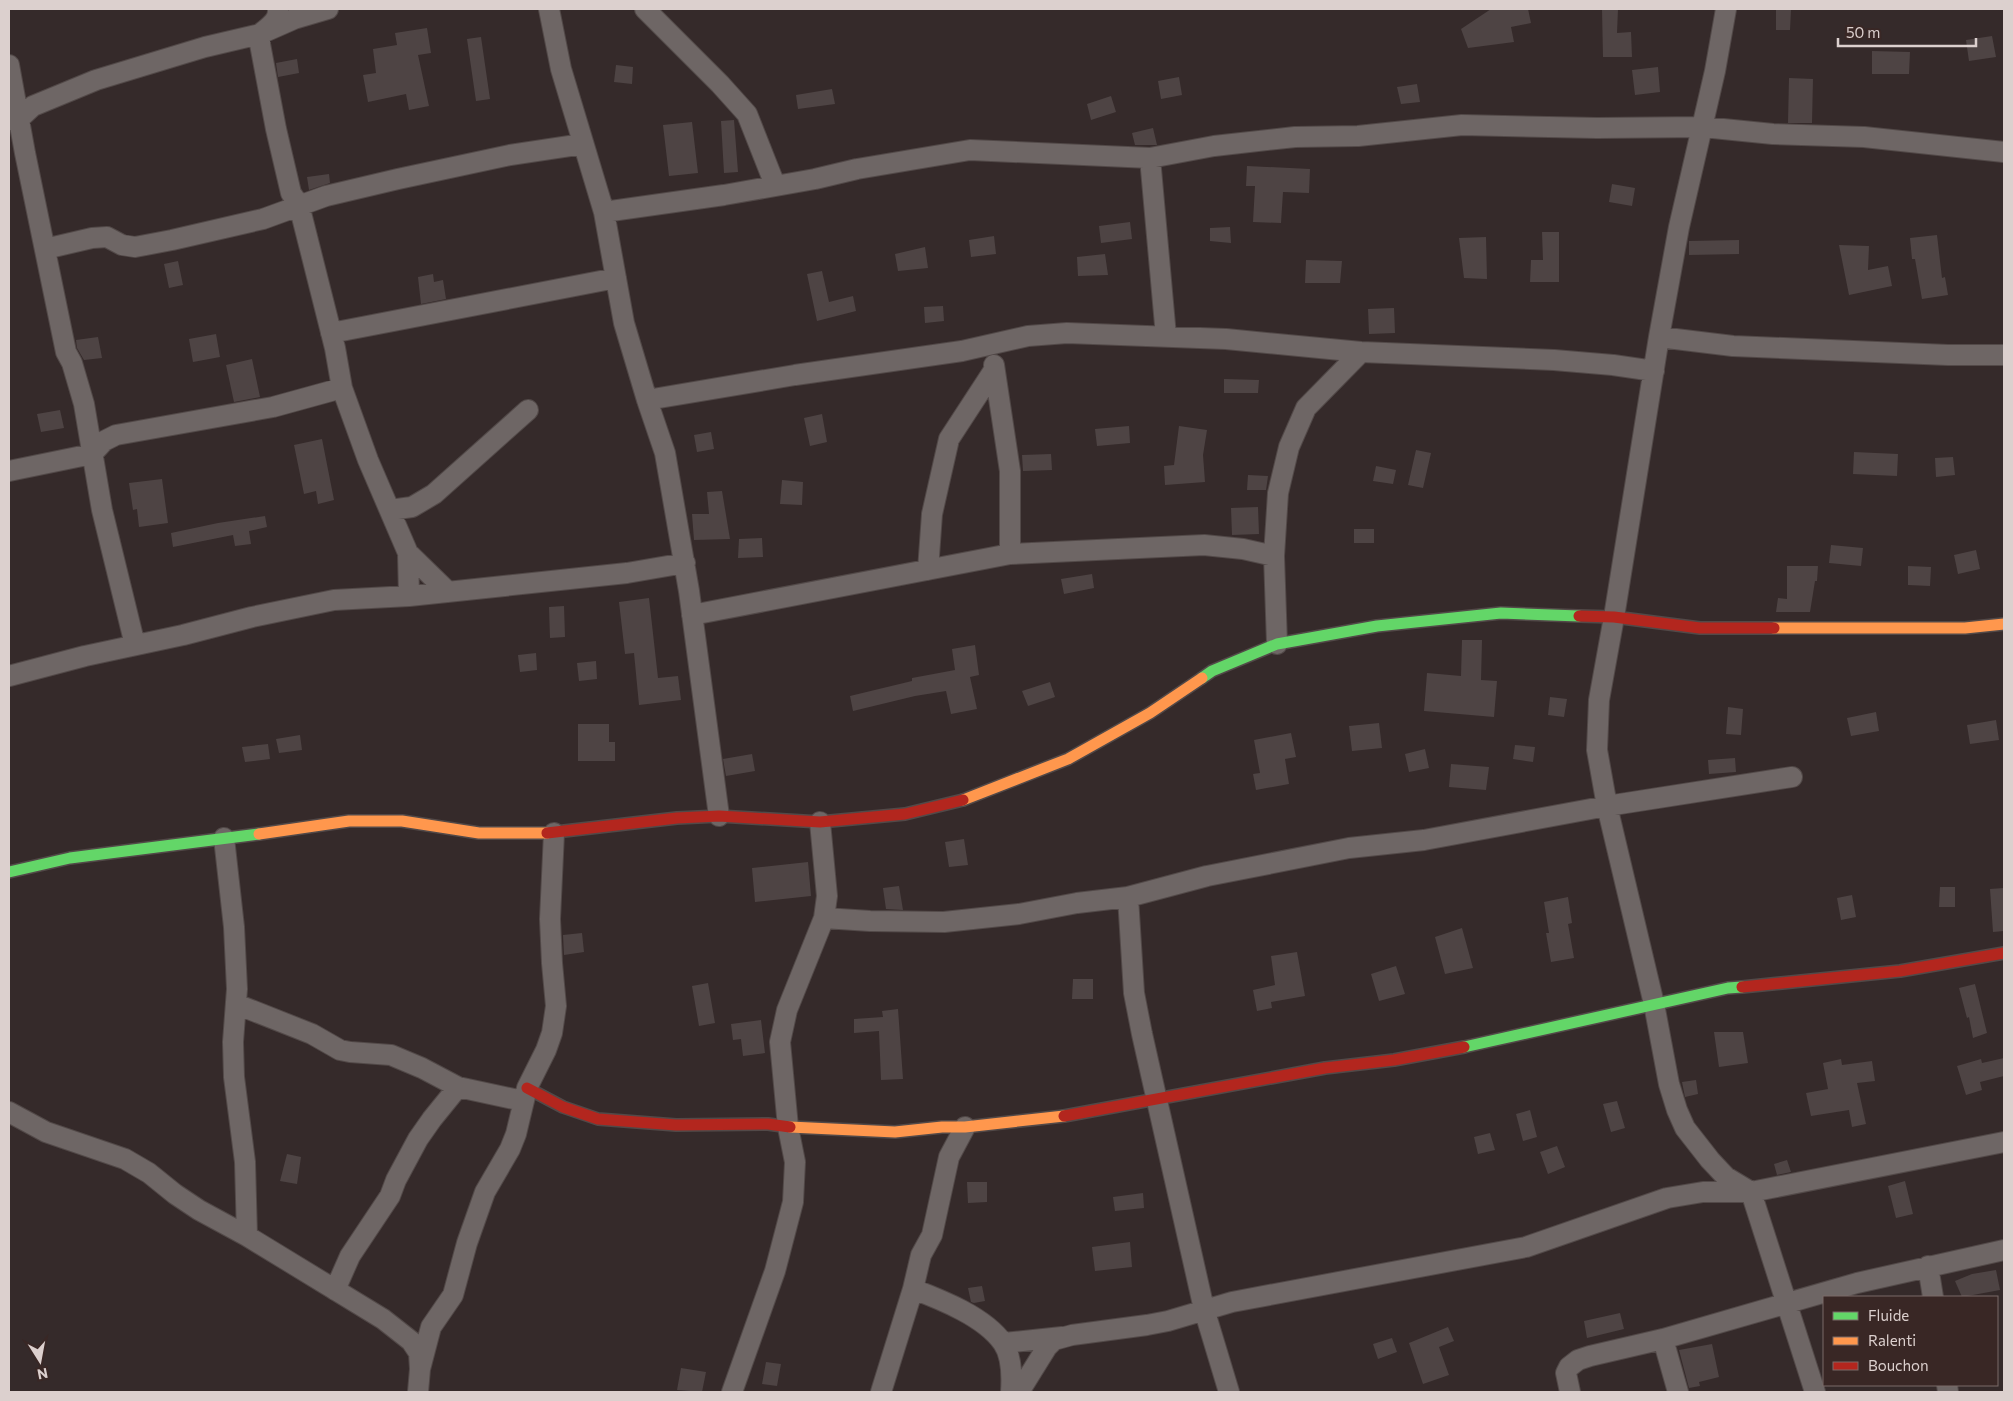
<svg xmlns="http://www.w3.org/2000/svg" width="2013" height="1401" font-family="Commissioner,sans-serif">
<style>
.building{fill:#4e4444}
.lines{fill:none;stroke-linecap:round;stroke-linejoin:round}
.street-casing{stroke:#524948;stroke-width:22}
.fast-casing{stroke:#524948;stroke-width:14}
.slow-casing{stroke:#524948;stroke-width:14}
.jam-casing{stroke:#524948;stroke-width:14}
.street{stroke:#6e6665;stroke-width:20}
.fast{stroke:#63d668;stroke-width:11}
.slow{stroke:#ff974d;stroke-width:11}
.jam{stroke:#b3261e;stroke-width:11}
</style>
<rect width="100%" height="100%" fill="#352a2a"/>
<!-- building -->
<path class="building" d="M 1491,9 L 1528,9 L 1531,23 L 1511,27 L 1514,42 L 1468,48 L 1461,29 Z
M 1602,9 L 1618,9 L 1617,33 L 1631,32 L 1632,57 L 1603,57 Z
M 1776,9 L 1791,9 L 1790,30 L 1776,30 Z
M 427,28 L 431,53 L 418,55 L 429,106 L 409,110 L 406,94 L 368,102 L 363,75 L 376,73 L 373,49 L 397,45 L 395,33 Z
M 1992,36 L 1996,57 L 1969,61 L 1966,40 Z
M 481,37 L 490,99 L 476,101 L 467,39 Z
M 1872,51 L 1910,52 L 1909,74 L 1872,74 Z
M 297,59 L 299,73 L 278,77 L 276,63 Z
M 616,65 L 633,67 L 632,84 L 614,82 Z
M 1658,67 L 1660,92 L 1635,95 L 1632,70 Z
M 1179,77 L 1182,95 L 1161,99 L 1158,81 Z
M 1789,78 L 1813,79 L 1812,123 L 1788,123 Z
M 1417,84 L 1420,102 L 1401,104 L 1397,87 Z
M 832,89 L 835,104 L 798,109 L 796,95 Z
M 1111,96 L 1116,112 L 1091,120 L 1087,104 Z
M 734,120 L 738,172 L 724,173 L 721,121 Z
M 692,122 L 698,173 L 669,176 L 663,125 Z
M 1153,128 L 1157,145 L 1135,145 L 1132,133 Z
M 1247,166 L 1310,169 L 1309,193 L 1283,192 L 1281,223 L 1253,222 L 1255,186 L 1246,186 Z
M 329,174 L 330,183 L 309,190 L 307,177 Z
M 1612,184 L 1635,188 L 1632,206 L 1609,202 Z
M 1130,222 L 1132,239 L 1101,243 L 1099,226 Z
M 1230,227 L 1231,243 L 1210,241 L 1210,228 Z
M 1542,232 L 1559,232 L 1559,282 L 1530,282 L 1531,260 L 1543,260 Z
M 1937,235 L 1942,278 L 1945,277 L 1948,295 L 1922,299 L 1915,259 L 1912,259 L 1910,238 Z
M 994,236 L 996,254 L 971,257 L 969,240 Z
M 1486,237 L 1487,279 L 1464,278 L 1459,238 Z
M 1739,240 L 1739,254 L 1689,255 L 1689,241 Z
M 1839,245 L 1869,246 L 1868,270 L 1888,266 L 1892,286 L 1849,295 Z
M 925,247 L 928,268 L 898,271 L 895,254 Z
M 1105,254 L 1108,275 L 1078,276 L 1077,257 Z
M 1306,260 L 1342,261 L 1340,283 L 1305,283 Z
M 178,261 L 183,285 L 169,288 L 164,264 Z
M 822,271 L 829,302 L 853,296 L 856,311 L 817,321 L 807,274 Z
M 433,274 L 434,282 L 443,280 L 446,299 L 421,304 L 418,277 Z
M 943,306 L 944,321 L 925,323 L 924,307 Z
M 1394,308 L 1395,333 L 1369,334 L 1368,309 Z
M 216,334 L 220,357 L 193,362 L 189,339 Z
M 98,337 L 102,358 L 84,360 L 77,348 L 76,340 Z
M 252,359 L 260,397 L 234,402 L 226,365 Z
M 1224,379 L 1259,380 L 1258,393 L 1224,393 Z
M 60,410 L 64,428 L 41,432 L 37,414 Z
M 822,414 L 827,442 L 810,446 L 804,418 Z
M 1129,426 L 1130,443 L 1097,446 L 1095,429 Z
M 1179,426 L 1207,430 L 1203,455 L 1205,482 L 1165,485 L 1164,466 L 1174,465 Z
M 711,432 L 714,449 L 697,452 L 694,435 Z
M 322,439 L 334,500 L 318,504 L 316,491 L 304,494 L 294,445 Z
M 1416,450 L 1431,453 L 1423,488 L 1408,485 Z
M 1854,452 L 1898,454 L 1897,476 L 1853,474 Z
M 1051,454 L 1052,470 L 1023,471 L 1022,455 Z
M 1953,457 L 1955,475 L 1936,477 L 1935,458 Z
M 1376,466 L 1396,470 L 1393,484 L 1373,481 Z
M 1248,475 L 1268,476 L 1266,490 L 1247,490 Z
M 162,479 L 168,523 L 139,527 L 137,509 L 133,510 L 129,483 Z
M 782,480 L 803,482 L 802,505 L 780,504 Z
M 722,491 L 730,539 L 694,540 L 692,514 L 709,514 L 707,492 Z
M 1258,507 L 1259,534 L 1232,535 L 1231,508 Z
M 265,516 L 267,527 L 249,531 L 251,544 L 235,546 L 233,535 L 173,547 L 171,533 L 218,523 Z
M 1354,529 L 1374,529 L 1374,543 L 1354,543 Z
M 762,538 L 763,557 L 738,558 L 739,539 Z
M 1831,545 L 1863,548 L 1861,566 L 1829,563 Z
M 1976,550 L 1980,569 L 1958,574 L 1954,555 Z
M 1787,566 L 1818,566 L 1817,581 L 1815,581 L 1810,612 L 1776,612 L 1778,598 L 1787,599 Z
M 1908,566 L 1931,567 L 1930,586 L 1908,585 Z
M 1092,574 L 1094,588 L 1064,594 L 1061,579 Z
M 649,598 L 658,678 L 678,676 L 681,700 L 639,705 L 634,653 L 625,654 L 619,602 Z
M 564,606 L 565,637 L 550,638 L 549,607 Z
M 1462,640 L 1482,640 L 1481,680 L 1497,681 L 1494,717 L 1424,711 L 1427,673 L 1461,676 Z
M 975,645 L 979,675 L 970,677 L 977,709 L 951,714 L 946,691 L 915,696 L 853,711 L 850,696 L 912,681 L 912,678 L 955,670 L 952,649 Z
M 536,653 L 537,670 L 520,672 L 518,655 Z
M 596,661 L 597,679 L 579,681 L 577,663 Z
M 1050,682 L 1055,697 L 1028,706 L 1022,691 Z
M 1550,697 L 1567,699 L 1564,717 L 1548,715 Z
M 1728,707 L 1743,709 L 1741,735 L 1726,734 Z
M 1876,712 L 1879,731 L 1851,736 L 1847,718 Z
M 1996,720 L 1999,740 L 1970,744 L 1967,725 Z
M 1379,723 L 1382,748 L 1352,751 L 1349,726 Z
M 578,724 L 609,724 L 609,742 L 615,742 L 615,761 L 578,761 Z
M 1291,733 L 1296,757 L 1285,759 L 1289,784 L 1256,790 L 1253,774 L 1260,773 L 1254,740 Z
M 300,735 L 302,750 L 279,753 L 276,739 Z
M 268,744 L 270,759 L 245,762 L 242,747 Z
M 1515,745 L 1535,747 L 1533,762 L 1513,759 Z
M 1425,749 L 1429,768 L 1409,772 L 1405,754 Z
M 752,754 L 755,771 L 726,776 L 723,759 Z
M 1735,758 L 1736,772 L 1709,774 L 1708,760 Z
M 1451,764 L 1489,767 L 1486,790 L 1449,787 Z
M 964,839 L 968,865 L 949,867 L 945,842 Z
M 808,862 L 811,896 L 755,902 L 752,868 Z
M 899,886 L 903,910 L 886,909 L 883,888 Z
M 1940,887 L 1955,887 L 1955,907 L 1939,907 Z
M 2004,888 L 2004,931 L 1993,932 L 1990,889 Z
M 1852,895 L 1856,917 L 1841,920 L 1837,898 Z
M 1568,897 L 1572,923 L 1568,924 L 1574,958 L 1551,962 L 1546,933 L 1549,933 L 1544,902 Z
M 1462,928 L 1473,968 L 1445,974 L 1435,937 Z
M 582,933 L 584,952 L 564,955 L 563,935 Z
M 1297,952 L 1305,996 L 1271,1002 L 1272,1008 L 1257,1011 L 1253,990 L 1275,985 L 1271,956 Z
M 1396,966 L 1405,994 L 1379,1001 L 1371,974 Z
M 1073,979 L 1093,979 L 1093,999 L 1072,999 Z
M 708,983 L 715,1023 L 699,1026 L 692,986 Z
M 1975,984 L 1987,1033 L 1973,1038 L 1969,1017 L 1967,1018 L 1959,988 Z
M 898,1009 L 903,1079 L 881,1080 L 879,1031 L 854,1033 L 854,1019 L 883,1017 L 882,1011 Z
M 761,1020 L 765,1053 L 743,1056 L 741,1039 L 733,1040 L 731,1024 Z
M 1714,1032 L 1743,1032 L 1748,1063 L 1719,1067 Z
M 2004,1058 L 2004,1076 L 1980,1082 L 1982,1090 L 1966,1095 L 1957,1066 L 1981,1059 L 1982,1063 Z
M 1841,1059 L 1842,1065 L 1872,1061 L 1875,1081 L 1857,1083 L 1866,1124 L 1852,1127 L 1849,1110 L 1811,1116 L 1806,1093 L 1828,1089 L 1823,1063 Z
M 1696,1080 L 1698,1094 L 1685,1097 L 1682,1082 Z
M 1617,1101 L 1625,1128 L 1611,1132 L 1603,1104 Z
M 1530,1110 L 1537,1137 L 1523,1141 L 1516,1114 Z
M 1490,1133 L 1495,1150 L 1478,1154 L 1474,1137 Z
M 1557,1146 L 1565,1167 L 1548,1174 L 1540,1152 Z
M 287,1154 L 301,1157 L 297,1184 L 280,1181 Z
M 1787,1160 L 1791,1172 L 1777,1175 L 1774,1164 Z
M 1905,1181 L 1913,1214 L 1896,1218 L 1888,1186 Z
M 967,1182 L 987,1182 L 987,1202 L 968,1203 Z
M 1143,1193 L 1144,1208 L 1115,1211 L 1113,1197 Z
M 1130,1242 L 1132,1267 L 1095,1271 L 1092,1247 Z
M 1996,1270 L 2000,1290 L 1962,1297 L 1955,1281 L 1972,1274 Z
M 982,1286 L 985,1301 L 974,1303 L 971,1302 L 968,1288 Z
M 1620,1313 L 1624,1329 L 1587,1338 L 1584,1321 Z
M 1448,1327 L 1454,1341 L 1439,1347 L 1449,1375 L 1423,1384 L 1409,1343 Z
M 1392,1338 L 1397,1352 L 1378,1359 L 1373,1344 Z
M 1712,1344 L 1719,1377 L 1699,1382 L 1700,1386 L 1689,1388 L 1679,1350 Z
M 766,1362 L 781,1364 L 777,1386 L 762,1384 Z
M 681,1368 L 706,1372 L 702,1392 L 677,1390 Z"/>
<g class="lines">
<!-- street casing -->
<g class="street-casing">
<path id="street" d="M 278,9 C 279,21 268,27 260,34 L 260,44 L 276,129 L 291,193 L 299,205 L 335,348 L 342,388 L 368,460 L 408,553 L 409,596
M 549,9 L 561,69 L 604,212 L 624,323 L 647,400 L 665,453 L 689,591 L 719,816
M 645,9 L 720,84 L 747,114 L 775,185
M 1726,9 L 1715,71 L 1679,227 L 1659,337 L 1614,617 L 1599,700 L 1597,750 L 1607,806 L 1654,1004 L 1669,1084 L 1677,1110 L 1685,1128 L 1710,1160 L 1726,1177 L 1751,1192 L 1815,1392
M 9,65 L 25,153 L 66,352 L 72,363 L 84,404 L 102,510 L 135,645
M 9,120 L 19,119 L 33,106 L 96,80 L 205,47 L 260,34 L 294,19 L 328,9
M 1150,158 L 1166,336
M 604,212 L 724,195 L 815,179 L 857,169 L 970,150 L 1150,158 L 1214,146 L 1295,137 L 1358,136 L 1462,125 L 1597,128 L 1703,127 L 1773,134 L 1864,137 L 2004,152
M 45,249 L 92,238 L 107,237 L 122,245 L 135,247 L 172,240 L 263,219 L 326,196 L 398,179 L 510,155 L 583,144
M 331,333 L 616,278
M 1659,337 L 1733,346 L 1948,355 L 2004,355
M 994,365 L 1010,471 L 1010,554
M 647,400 L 795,375 L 962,351 L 1028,336 L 1067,333 L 1226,339 L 1361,352 L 1554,360 L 1613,365 L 1654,371
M 9,471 L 92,454 L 104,441 L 116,435 L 273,407 L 342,388
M 390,510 L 412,507 L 434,494 L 528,410
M 408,553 L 447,591
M 928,570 L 932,514 L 949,439 L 994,370
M 692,615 L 1010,554 L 1204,545 L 1243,549 L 1274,556
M 1277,644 L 1274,556 L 1278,493 L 1289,447 L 1306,408 L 1361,352
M 9,676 L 85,656 L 183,635 L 252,617 L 334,600 L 409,596 L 627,573 L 685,563
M 224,838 L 234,927 L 237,989 L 233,1042 L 234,1077 L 245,1162 L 247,1236
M 1128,897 L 1134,993 L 1142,1034 L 1204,1309 L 1229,1392
M 824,918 L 870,921 L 944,922 L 1019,914 L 1077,903 L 1128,897 L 1207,876 L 1349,848 L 1424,840 L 1607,806 L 1792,777
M 236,1004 L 312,1034 L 340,1050 L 350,1052 L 391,1055 L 422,1068 L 458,1087 L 523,1101
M 9,1112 L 46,1132 L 125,1159 L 149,1173 L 175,1194 L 199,1210 L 247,1236 L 383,1319 L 411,1341 L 419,1353 L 420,1369 L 418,1392
M 1928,1266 L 1933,1297
M 913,1289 C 942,1300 985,1317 1003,1343 C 1012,1356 1012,1377 1011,1392
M 335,1290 L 350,1256 L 390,1196 L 396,1180 L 418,1139 L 432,1119 L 458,1087
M 1663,1339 L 1678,1392
M 1004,1343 L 1062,1337
M 420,1369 L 431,1327 L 453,1295 L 467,1243 L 485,1192 L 510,1149 L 516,1134 L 527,1088 L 546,1050 L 552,1033 L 556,1006 L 552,963 L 550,919 L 554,833
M 1947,1385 L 1948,1392
M 732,1392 L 775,1271 L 793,1202 L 795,1162 L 788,1127 L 780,1042 L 787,1010 L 824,918 L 827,896 L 820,822
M 881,1392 L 913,1289 L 921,1255 L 932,1235 L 949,1157 L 965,1127
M 1019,1392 L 1047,1347 L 1054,1340 L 1072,1335 L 1147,1325 L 1168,1321 L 1232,1302 L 1526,1247 L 1667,1198 L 1703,1192 L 1751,1192 L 2004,1142
M 1570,1392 L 1566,1373 L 1569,1367 L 1578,1360 L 1590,1356 L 1663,1339 L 1857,1283 L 2004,1250"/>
</g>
<!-- fast casing -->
<g class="fast-casing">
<path id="fast" d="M 1202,678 L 1212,671 L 1277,644 L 1377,626 L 1501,613 L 1579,616
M 9,872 L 70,858 L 259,834
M 1464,1047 L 1728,988 L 1742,987"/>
</g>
<!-- slow casing -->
<g class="slow-casing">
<path id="slow" d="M 1774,628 L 1965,628 L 2004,624
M 963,800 L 1068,759 L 1150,713 L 1202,678
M 259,834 L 349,821 L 402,821 L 479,833 L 547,833
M 790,1127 L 895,1132 L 942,1127 L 965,1127 L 1064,1116"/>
</g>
<!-- jam casing -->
<g class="jam-casing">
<path id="jam" d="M 1579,616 L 1614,617 L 1700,628 L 1774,628
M 547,833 L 677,818 L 719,816 L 820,822 L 905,814 L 963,800
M 1742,987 L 1900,971 L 2004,953
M 527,1088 L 563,1107 L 598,1119 L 676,1125 L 768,1124 L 790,1127
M 1064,1116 L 1325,1068 L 1394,1060 L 1464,1047"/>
</g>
<!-- street -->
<use href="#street" class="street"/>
<!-- fast -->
<use href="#fast" class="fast"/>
<!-- slow -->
<use href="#slow" class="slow"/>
<!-- jam -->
<use href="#jam" class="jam"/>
</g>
<!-- border -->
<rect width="2013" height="1401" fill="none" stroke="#dcd0ce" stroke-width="20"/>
<!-- legend -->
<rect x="1823" y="1296" width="175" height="90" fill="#392725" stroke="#7a6b69"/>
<rect x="1833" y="1312" width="25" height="8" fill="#63d668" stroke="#7a6b69"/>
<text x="1868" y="1321" font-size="15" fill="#dcd0ce">Fluide</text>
<rect x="1833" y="1337" width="25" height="8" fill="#ff974d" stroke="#7a6b69"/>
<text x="1868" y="1346" font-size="15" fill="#dcd0ce">Ralenti</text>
<rect x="1833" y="1362" width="25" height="8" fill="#b3261e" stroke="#7a6b69"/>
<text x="1868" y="1371" font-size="15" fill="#dcd0ce">Bouchon</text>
<!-- north arrow -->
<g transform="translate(40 1361) rotate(169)" stroke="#392725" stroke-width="4" paint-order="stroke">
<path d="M0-4L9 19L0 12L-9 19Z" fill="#dcd0ce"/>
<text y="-8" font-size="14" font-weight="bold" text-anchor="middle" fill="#dcd0ce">N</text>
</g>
<!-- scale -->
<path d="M1838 38v8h138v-8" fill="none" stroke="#dcd0ce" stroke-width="2.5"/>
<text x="1846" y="38" font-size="15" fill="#dcd0ce" stroke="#392725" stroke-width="4" paint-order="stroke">50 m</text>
</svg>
